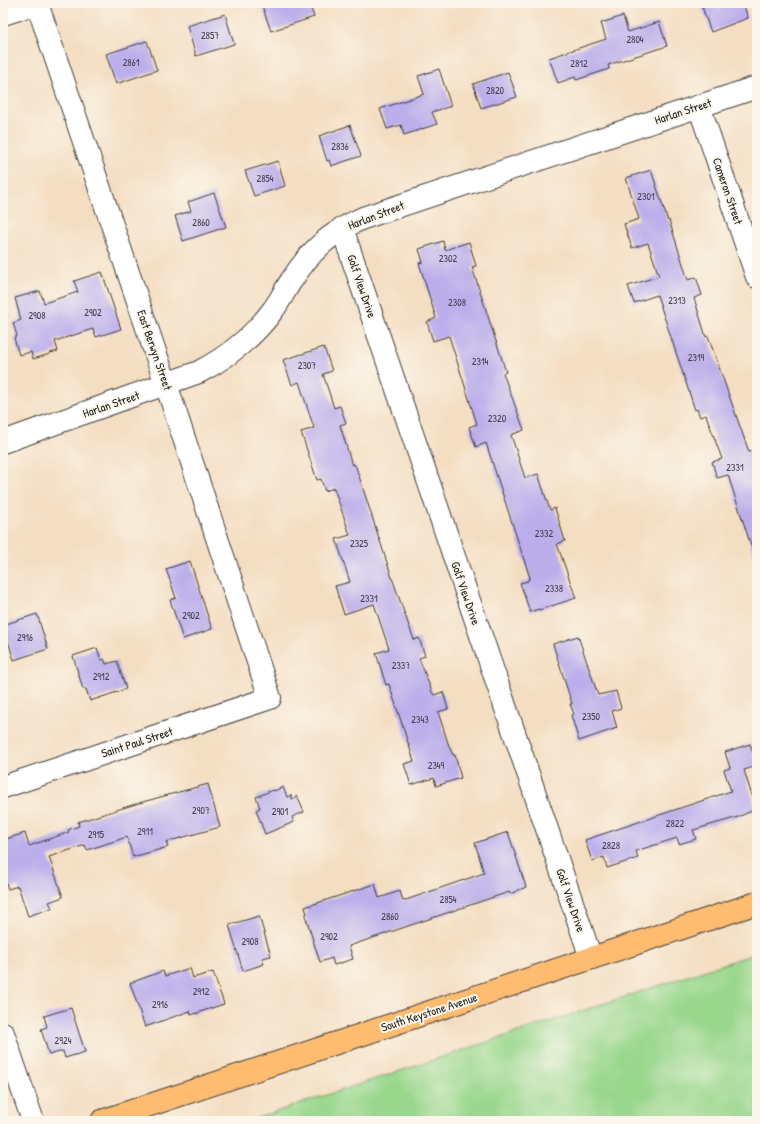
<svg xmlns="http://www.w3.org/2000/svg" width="760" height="1124" font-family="'Patrick Hand',sans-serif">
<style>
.green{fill:#99d78c;stroke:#5a7a54}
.building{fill:#bbaeeb}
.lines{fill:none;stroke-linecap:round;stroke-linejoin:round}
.minor-casing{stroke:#3c3935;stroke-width:24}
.major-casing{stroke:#3c3935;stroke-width:24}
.minor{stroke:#fff;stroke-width:22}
.major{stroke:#febc70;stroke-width:22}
.labels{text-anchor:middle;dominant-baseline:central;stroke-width:4;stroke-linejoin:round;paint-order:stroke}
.number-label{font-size:10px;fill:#444050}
.street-label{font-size:12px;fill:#1c1c1c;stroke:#fbf7ec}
</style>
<rect width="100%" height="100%" fill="#fbf7ec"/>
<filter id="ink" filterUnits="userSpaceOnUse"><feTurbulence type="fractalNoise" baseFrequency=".025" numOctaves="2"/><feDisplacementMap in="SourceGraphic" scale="8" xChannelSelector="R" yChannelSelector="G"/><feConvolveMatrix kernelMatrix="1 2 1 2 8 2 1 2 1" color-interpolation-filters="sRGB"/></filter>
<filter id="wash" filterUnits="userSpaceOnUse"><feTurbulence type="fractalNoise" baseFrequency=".012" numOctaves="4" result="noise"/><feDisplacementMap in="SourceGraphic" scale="16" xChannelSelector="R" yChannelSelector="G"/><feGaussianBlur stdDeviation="0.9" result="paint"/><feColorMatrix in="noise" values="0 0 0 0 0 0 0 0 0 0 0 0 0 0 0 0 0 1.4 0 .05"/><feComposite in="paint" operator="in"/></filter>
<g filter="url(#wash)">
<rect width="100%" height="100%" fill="#f4dec2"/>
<!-- green -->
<path class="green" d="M 757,953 L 757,1121 L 248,1121 Z"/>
<g id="blocks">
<!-- building -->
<path class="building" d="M 261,3 L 309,3 L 314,17 L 271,31 Z
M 713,3 L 743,3 L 748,18 L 711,32 L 702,7 Z
M 225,14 L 234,44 L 196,56 L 187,26 Z
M 623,16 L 628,32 L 659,22 L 667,46 L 608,65 L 609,69 L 576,80 L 575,77 L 558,83 L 549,58 L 606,39 L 601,23 Z
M 147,41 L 157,70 L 116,84 L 106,54 Z
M 439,69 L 451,106 L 432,112 L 437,124 L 404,135 L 401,125 L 387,129 L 380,109 L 424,94 L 418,76 Z
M 508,72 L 517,97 L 481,108 L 473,84 Z
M 350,125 L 361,156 L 331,166 L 329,160 L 327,161 L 319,136 Z
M 278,161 L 285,186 L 254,196 L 245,171 Z
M 651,170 L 668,221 L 669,220 L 688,280 L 696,277 L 702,295 L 694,298 L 706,337 L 708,336 L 749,452 L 757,449 L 757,555 L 754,555 L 728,475 L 717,478 L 712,462 L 722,459 L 706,415 L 700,417 L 697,409 L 695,410 L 657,295 L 634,303 L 628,286 L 659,276 L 648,243 L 632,248 L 624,224 L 639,219 L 626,178 Z
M 214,193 L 226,227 L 183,241 L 175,216 L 191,211 L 188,202 Z
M 443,241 L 445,250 L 469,242 L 476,266 L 472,267 L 506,372 L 503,373 L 524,430 L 511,435 L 525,478 L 538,474 L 550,510 L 555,508 L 565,541 L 557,544 L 576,598 L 539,610 L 539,609 L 530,612 L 520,583 L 528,581 L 528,579 L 530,578 L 486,443 L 476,447 L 469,427 L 477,424 L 449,336 L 433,341 L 427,322 L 436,318 L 419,263 L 423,262 L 419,249 Z
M 102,272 L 121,329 L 96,337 L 93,329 L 55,341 L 58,351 L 50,353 L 50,354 L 33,359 L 31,352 L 19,355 L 14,338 L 17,336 L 13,323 L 21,320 L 15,298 L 40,291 L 44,303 L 78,292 L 74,281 Z
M 324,347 L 332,371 L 323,374 L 334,408 L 340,406 L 346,423 L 340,425 L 352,465 L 354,464 L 356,467 L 392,578 L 414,640 L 419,638 L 425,656 L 419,658 L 432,692 L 434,695 L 443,692 L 448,709 L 438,712 L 449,746 L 453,755 L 455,755 L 461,778 L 436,786 L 434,778 L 411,785 L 404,764 L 414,761 L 389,684 L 386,685 L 376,653 L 389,649 L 374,604 L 344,614 L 335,586 L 350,582 L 336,539 L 350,535 L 334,488 L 325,491 L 321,479 L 317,480 L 301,432 L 314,428 L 299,382 L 292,385 L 283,360 Z
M 190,561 L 212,629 L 183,639 L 170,600 L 176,598 L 166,569 Z
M 37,614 L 48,649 L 14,660 L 3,625 Z
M 578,636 L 598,695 L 616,691 L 621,708 L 612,711 L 617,728 L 579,741 L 571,715 L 574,714 L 570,704 L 572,704 L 553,644 Z
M 97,648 L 101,660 L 104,659 L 106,664 L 117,661 L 126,689 L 90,701 L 86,689 L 83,689 L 73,656 Z
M 750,744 L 757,766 L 744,770 L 756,809 L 738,817 L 693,830 L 696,839 L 679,844 L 677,838 L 636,851 L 638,858 L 607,868 L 604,857 L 592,861 L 585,840 L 731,791 L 724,770 L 730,768 L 725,752 Z
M 208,784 L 220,827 L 166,842 L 168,847 L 133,857 L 127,837 L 87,850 L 85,845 L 49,857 L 63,897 L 49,902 L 52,908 L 28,916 L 18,886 L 8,889 L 3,874 L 3,840 L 25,833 L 29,846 L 69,832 L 68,830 L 79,826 L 78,822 L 139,803 Z
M 283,787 L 287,797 L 291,795 L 292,799 L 297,796 L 304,812 L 292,817 L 294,822 L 265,834 L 256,810 L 260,808 L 256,797 L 273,790 L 274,791 Z
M 508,832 L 526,887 L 510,894 L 509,892 L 494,897 L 349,946 L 353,959 L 334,965 L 332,958 L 320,962 L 305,915 L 307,914 L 305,907 L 375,884 L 379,898 L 400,891 L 403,901 L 484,873 L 475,843 Z
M 259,916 L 271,956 L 262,958 L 264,964 L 243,971 L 229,925 Z
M 190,968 L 193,978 L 213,972 L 224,1004 L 191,1015 L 190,1011 L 145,1027 L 130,983 L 163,971 L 165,976 Z
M 71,1008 L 85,1052 L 65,1058 L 63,1051 L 49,1055 L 41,1029 L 47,1027 L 44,1016 Z"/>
</g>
</g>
<g filter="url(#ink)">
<use href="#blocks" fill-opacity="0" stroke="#3c3935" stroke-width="1"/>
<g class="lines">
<!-- minor casing -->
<g class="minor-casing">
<path id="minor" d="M 3,14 L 37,3
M 699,106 L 757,277
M 342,228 L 591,958
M 3,442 L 199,372 C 228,357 253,337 273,310 C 280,301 285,290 291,281 C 310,251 331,232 363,218 L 757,87
M 3,787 L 270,698 L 166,384 L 37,3
M 3,1033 L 33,1121"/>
</g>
<!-- major casing -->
<g class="major-casing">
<path id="major" d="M 102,1121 L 757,903"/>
</g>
<!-- minor -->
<use href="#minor" class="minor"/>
<!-- major -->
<use href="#major" class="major"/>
</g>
</g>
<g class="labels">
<!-- number labels -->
<g class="number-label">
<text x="210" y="35">2857</text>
<text x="635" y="39">2804</text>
<text x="131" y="62">2861</text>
<text x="579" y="63">2812</text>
<text x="495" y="90">2820</text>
<text x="340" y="146">2836</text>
<text x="265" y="178">2854</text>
<text x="646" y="196">2301</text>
<text x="201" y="222">2860</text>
<text x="448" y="258">2302</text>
<text x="677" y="300">2313</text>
<text x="457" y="302">2308</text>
<text x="93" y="312">2902</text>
<text x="37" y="315">2908</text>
<text x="696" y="357">2319</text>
<text x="480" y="361">2314</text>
<text x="307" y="365">2307</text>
<text x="497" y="418">2320</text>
<text x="735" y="467">2331</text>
<text x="544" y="533">2332</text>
<text x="359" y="543">2325</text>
<text x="554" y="588">2338</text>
<text x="369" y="598">2331</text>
<text x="191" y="615">2902</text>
<text x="25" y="637">2916</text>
<text x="401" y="665">2337</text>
<text x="101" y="676">2912</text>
<text x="591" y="716">2350</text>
<text x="420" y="719">2343</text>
<text x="436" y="765">2349</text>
<text x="201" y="810">2907</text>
<text x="280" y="811">2901</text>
<text x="675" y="823">2822</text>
<text x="145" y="831">2911</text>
<text x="96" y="834">2915</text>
<text x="611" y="845">2828</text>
<text x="448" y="899">2854</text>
<text x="390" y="916">2860</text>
<text x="329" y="936">2902</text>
<text x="250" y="941">2908</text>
<text x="201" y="991">2912</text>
<text x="160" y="1004">2916</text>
<text x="63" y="1040">2924</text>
</g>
<!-- street labels -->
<g class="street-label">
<text transform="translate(683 111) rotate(-18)">Harlan Street</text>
<text transform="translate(728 191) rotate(71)">Cameron Street</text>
<text transform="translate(376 215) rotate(-21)">Harlan Street</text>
<text transform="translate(362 286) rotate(71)">Golf View Drive</text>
<text transform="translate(155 350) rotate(71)">East Berwyn Street</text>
<text transform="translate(111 404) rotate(-19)">Harlan Street</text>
<text transform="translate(466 593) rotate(71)">Golf View Drive</text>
<text transform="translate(137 742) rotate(-18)">Saint Paul Street</text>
<text transform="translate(571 900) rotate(71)">Golf View Drive</text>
<text transform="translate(429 1012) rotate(-18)">South Keystone Avenue</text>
</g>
</g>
<!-- margin -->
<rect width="760" height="1124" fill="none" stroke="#fbf7ec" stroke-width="16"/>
</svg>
